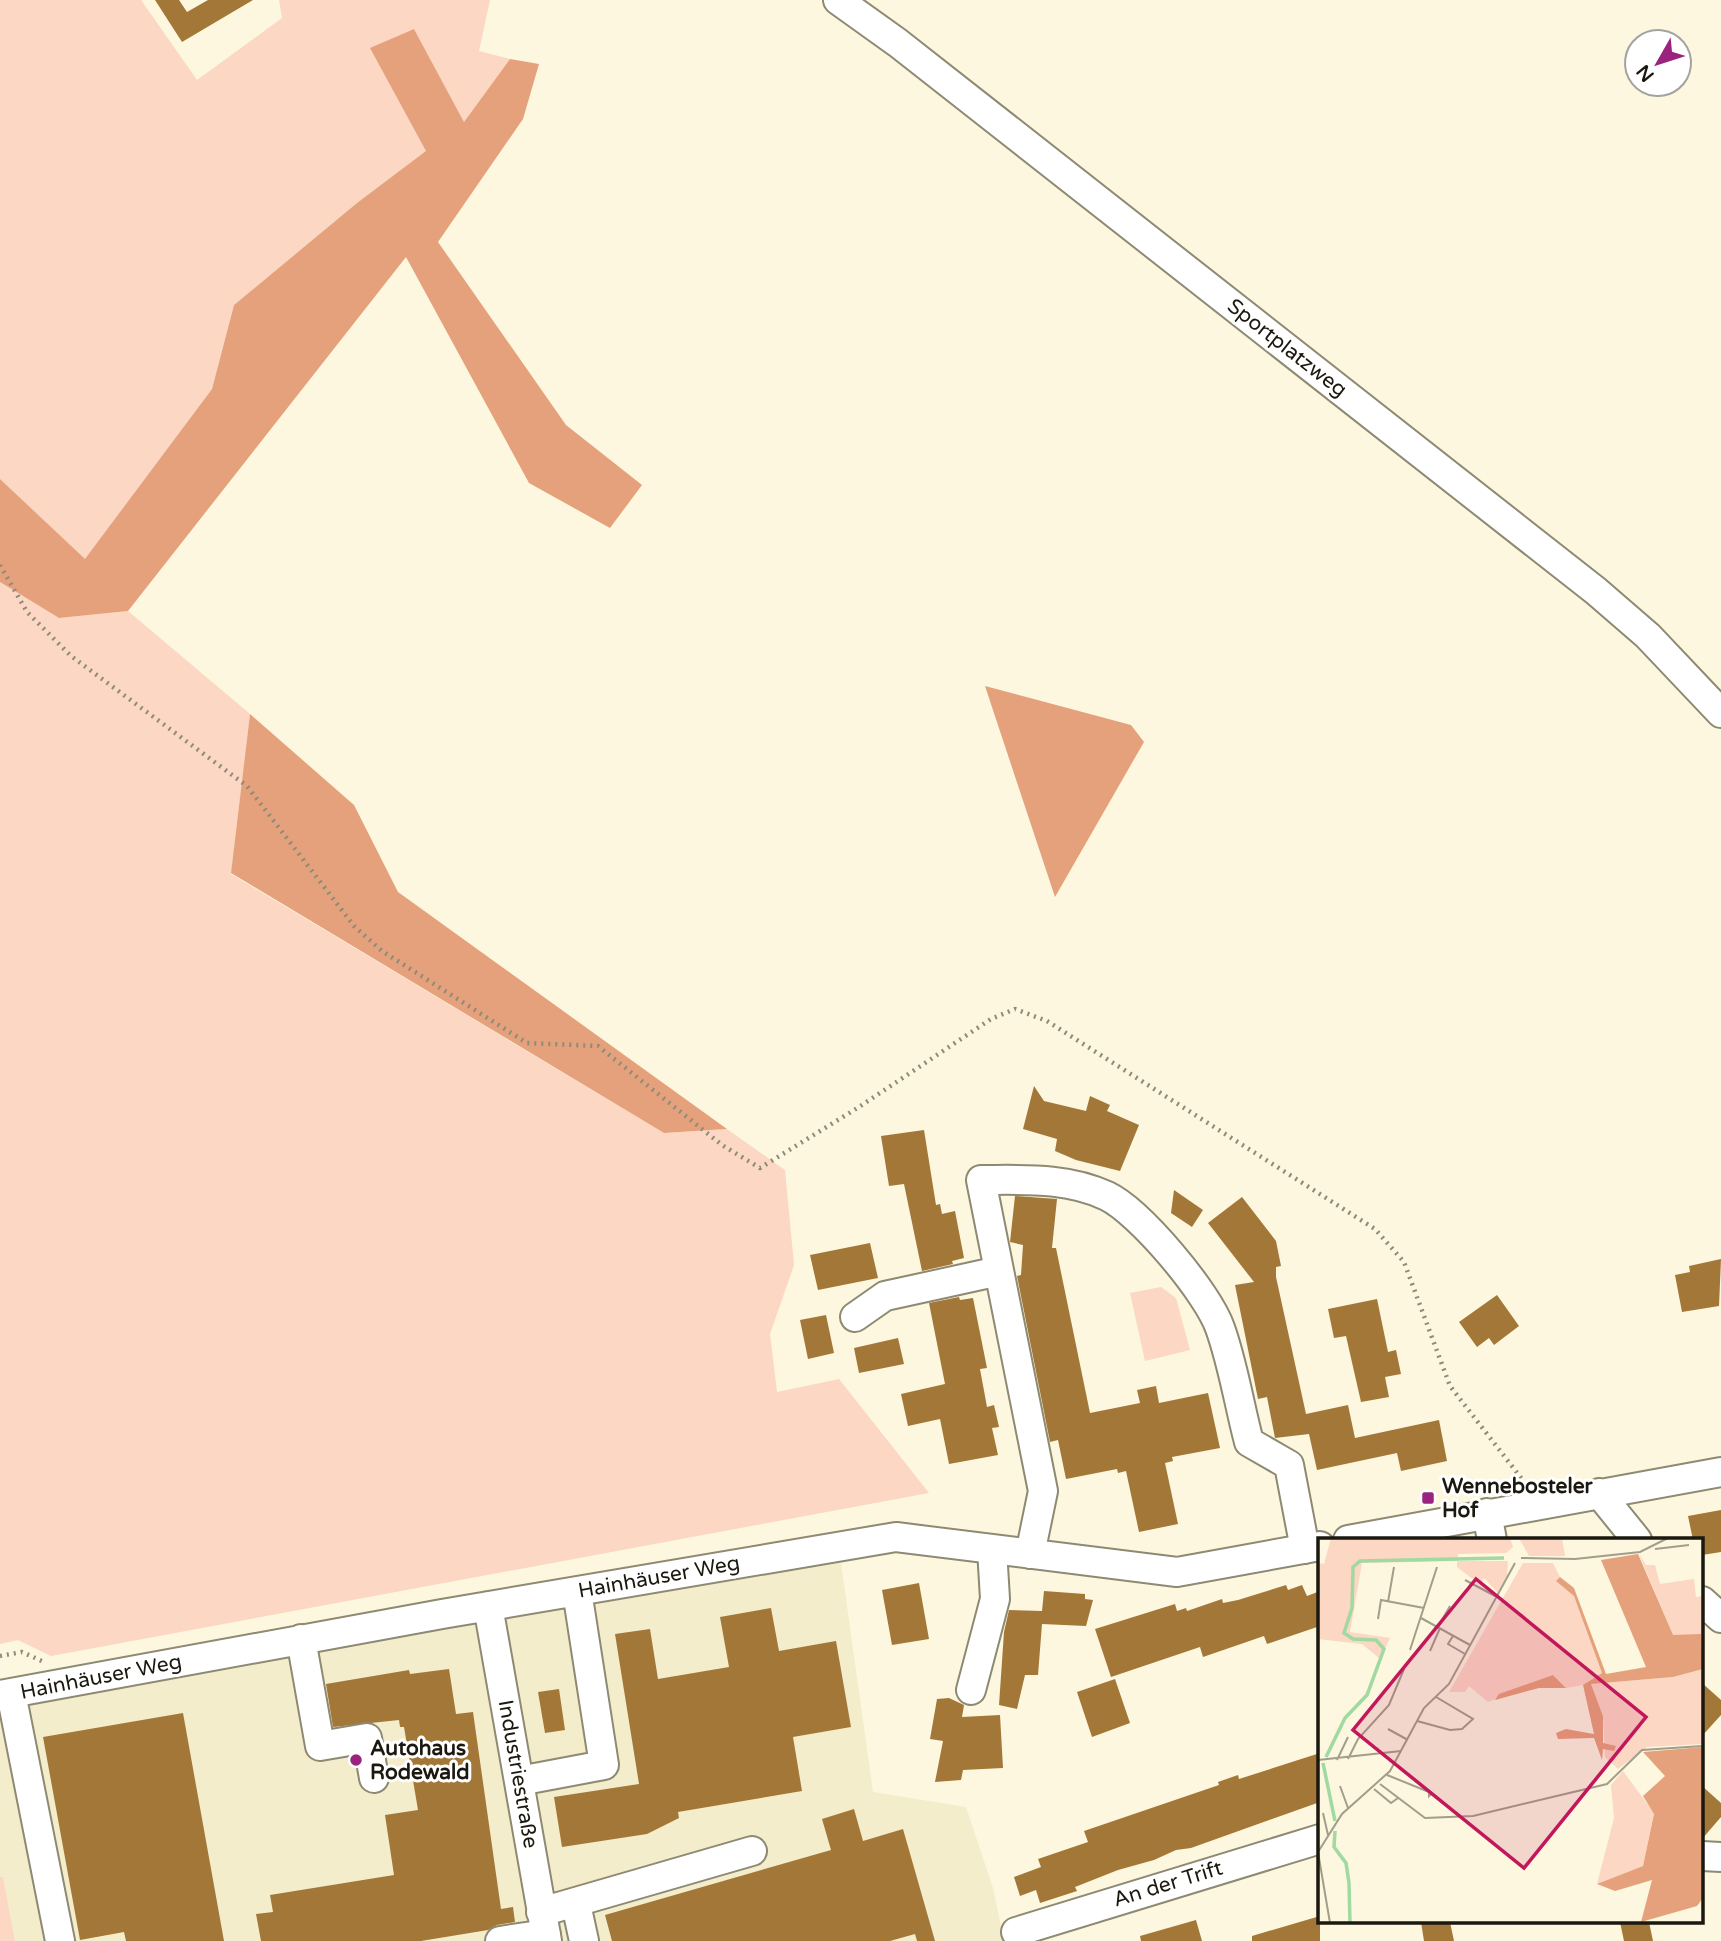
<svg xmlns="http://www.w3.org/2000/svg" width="1721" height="1941" font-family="'Varela Round',sans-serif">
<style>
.built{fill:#f3edcc}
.green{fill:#fbd7c4}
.forest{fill:#e5a17b}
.building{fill:#a37738}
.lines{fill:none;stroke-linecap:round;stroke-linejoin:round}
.minor-casing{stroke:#8e8973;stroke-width:32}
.path{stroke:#8f8b7a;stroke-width:4.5;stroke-dasharray:2 5;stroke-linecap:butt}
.minor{stroke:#fff;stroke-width:28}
.poi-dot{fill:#99237e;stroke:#fff;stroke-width:2.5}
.labels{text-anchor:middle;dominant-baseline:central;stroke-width:6;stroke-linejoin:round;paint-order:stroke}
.street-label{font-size:21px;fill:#1a180f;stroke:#fff}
.poi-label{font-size:21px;font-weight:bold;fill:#1a180f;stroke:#fff;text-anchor:start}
.inset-river{fill:none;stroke:#a0d9a1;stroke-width:3.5}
.inset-road{fill:none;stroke:#a29e8b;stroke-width:2}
.view{fill:#c2185b;fill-opacity:0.15;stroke:#c2185b;stroke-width:3.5}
.inset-edge{fill:none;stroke:#1a180f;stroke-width:3.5}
</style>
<rect width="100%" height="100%" fill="#fcf7de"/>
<!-- built -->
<path class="built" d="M 841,1563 L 873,1792 L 966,1807 L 993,1888 L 1004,1941 L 15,1941 L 3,1877 L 0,1877 L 0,1706 L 493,1606 Z"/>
<!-- green -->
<path class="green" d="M 0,0 L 141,0 L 197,80 L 282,18 L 279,0 L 490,0 L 479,51 L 510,59 L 464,122 L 414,29 L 427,151 L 357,203 L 234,305 L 212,389 L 85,560 L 0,479 Z
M 0,582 L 59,618 L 128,611 L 250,714 L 231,874 L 664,1133 L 727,1129 L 785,1170 L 794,1265 L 770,1334 L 777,1392 L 839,1379 L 929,1493 L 51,1656 L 18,1640 L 0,1644 Z
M 1161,1287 L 1176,1298 L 1190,1350 L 1145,1361 L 1130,1293 Z
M 0,1877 L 3,1877 L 15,1941 L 0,1941 Z"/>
<!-- forest -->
<path class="forest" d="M 414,29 L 464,122 L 510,59 L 539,64 L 523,119 L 438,242 L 566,425 L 642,485 L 610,528 L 529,483 L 406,257 L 128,611 L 59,618 L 0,582 L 0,479 L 85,559 L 212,389 L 234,305 L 357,203 L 426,151 L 370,48 Z
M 985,686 L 1131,725 L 1144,742 L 1055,897 Z
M 250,714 L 354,805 L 398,892 L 727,1129 L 664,1133 L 231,873 Z"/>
<!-- building -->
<path class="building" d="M 155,0 L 179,0 L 187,12 L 208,0 L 253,0 L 182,42 Z
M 1034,1086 L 1044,1101 L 1086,1111 L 1090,1096 L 1110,1105 L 1107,1111 L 1139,1125 L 1120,1171 L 1076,1160 L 1055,1151 L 1057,1139 L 1023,1129 Z
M 924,1130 L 936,1205 L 940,1204 L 942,1214 L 955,1211 L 964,1258 L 952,1261 L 953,1264 L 922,1271 L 904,1184 L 889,1186 L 881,1136 Z
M 1174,1190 L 1203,1210 L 1192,1227 L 1171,1213 Z
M 1015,1196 L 1057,1199 L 1052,1248 L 1056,1248 L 1090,1413 L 1140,1403 L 1137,1390 L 1156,1386 L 1159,1403 L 1208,1393 L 1220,1448 L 1172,1457 L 1173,1461 L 1165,1463 L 1178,1524 L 1139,1532 L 1126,1471 L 1118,1473 L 1117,1469 L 1066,1479 L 1058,1440 L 1050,1442 L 1017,1276 L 1021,1275 L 1023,1245 L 1010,1242 Z
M 1242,1197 L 1276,1241 L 1281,1266 L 1276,1267 L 1276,1277 L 1306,1414 L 1348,1405 L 1355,1438 L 1439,1420 L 1447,1461 L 1401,1471 L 1397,1453 L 1317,1470 L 1309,1434 L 1275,1438 L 1267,1397 L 1258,1399 L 1235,1285 L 1254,1282 L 1208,1223 Z
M 870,1243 L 878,1278 L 818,1290 L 810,1255 Z
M 1721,1259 L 1719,1306 L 1682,1312 L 1675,1275 L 1690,1272 L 1689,1266 Z
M 1497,1295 L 1519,1326 L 1494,1345 L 1489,1338 L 1477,1347 L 1459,1322 Z
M 959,1297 L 960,1300 L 973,1298 L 987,1368 L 980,1369 L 987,1407 L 994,1405 L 999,1427 L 992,1428 L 998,1455 L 949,1464 L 940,1419 L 908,1426 L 901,1394 L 945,1384 L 929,1303 Z
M 1377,1299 L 1388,1352 L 1396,1350 L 1401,1374 L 1385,1377 L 1389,1397 L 1361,1402 L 1346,1336 L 1334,1338 L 1328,1309 Z
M 826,1315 L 834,1353 L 808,1359 L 800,1320 Z
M 898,1338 L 904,1364 L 859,1373 L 854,1348 Z
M 1721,1510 L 1721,1552 L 1702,1555 L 1702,1540 L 1693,1540 L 1688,1516 Z
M 919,1583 L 929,1639 L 892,1645 L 882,1590 Z
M 1286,1585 L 1288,1590 L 1302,1585 L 1307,1596 L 1320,1591 L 1320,1626 L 1267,1644 L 1264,1636 L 1203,1657 L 1200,1647 L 1111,1677 L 1095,1629 L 1175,1604 L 1177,1611 L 1186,1608 L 1187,1611 L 1222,1599 L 1223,1603 L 1238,1600 Z
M 1044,1591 L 1085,1594 L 1085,1599 L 1093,1600 L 1086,1626 L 1042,1624 L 1038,1675 L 1025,1675 L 1017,1709 L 999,1705 L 1004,1632 L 1009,1610 L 1042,1611 Z
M 771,1608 L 779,1651 L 836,1641 L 851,1727 L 793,1737 L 802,1791 L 678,1812 L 679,1818 L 647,1834 L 562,1847 L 554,1797 L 639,1784 L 615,1634 L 650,1629 L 658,1679 L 729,1667 L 720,1617 Z
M 449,1669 L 456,1714 L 473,1712 L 501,1909 L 513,1907 L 515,1922 L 497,1925 L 488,1930 L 421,1941 L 261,1941 L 256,1914 L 273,1912 L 270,1895 L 394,1875 L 385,1815 L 418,1810 L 404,1727 L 400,1727 L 399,1720 L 333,1727 L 326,1684 L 409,1670 L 410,1674 Z
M 1115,1679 L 1130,1723 L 1092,1737 L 1077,1692 Z
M 1702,1683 L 1721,1700 L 1721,1715 L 1702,1736 Z
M 559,1689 L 565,1730 L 545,1733 L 538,1692 Z
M 949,1698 L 964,1705 L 962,1717 L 1000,1715 L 1003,1768 L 963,1770 L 961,1780 L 935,1782 L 943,1741 L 930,1739 L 937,1699 Z
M 183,1713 L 224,1941 L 126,1941 L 124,1932 L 80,1940 L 43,1737 Z
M 1320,1753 L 1320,1802 L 1191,1848 L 1176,1850 L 1154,1860 L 1118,1870 L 1075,1887 L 1077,1891 L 1040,1903 L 1036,1890 L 1020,1896 L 1014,1877 L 1041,1867 L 1038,1859 L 1088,1842 L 1084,1831 L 1219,1785 L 1218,1782 L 1238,1775 L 1239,1779 Z
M 1702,1786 L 1721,1803 L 1721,1817 L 1702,1839 Z
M 854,1809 L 863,1841 L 903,1829 L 935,1941 L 917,1941 L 915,1934 L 890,1941 L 612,1941 L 605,1915 L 831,1850 L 822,1819 Z
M 1320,1916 L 1320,1941 L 1252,1941 L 1252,1936 Z
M 1196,1920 L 1202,1941 L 1141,1941 L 1140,1936 Z
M 1421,1922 L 1450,1922 L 1454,1941 L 1424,1941 Z
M 1620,1922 L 1649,1922 L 1653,1941 L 1624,1941 Z"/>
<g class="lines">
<!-- minor casing -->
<g class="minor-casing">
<path id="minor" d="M 838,0 L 898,43 L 1596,591 L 1648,636 L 1721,713
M 855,1317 L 885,1296 L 999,1271
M 1599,1493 L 1637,1540
M 1487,1513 L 1492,1540
M 1348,1540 L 1721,1472
M 1030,1554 L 1043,1491 L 981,1180 C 1023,1180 1067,1177 1107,1196 C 1140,1212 1208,1293 1220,1328 C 1233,1364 1239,1404 1249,1442 L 1289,1465 L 1305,1549
M 1702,1601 L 1721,1618
M 488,1606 L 547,1941
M 301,1639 L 320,1746 L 367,1738 L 374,1778
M 971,1690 L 995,1599 L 992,1549
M 11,1693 L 60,1941
M 0,1695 L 442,1614 L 896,1537 L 1177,1572 L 1320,1546
M 519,1781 L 604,1765 L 577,1591
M 1702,1856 L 1721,1857
M 576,1904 L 584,1941
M 541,1912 L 752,1851
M 1016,1932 L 1320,1839
M 500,1941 L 546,1934"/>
</g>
<!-- path -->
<path class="path" d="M 0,565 L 27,612 L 71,656 L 247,786 L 354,926 L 382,951 L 527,1043 L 598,1046 L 722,1145 L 760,1168 L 859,1107 L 991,1019 L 1015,1009 L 1047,1021 L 1375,1229 L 1404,1262 L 1450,1386 L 1525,1483
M 0,1656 L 22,1652 L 44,1662"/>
<!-- minor -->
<use href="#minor" class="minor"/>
</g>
<!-- markers -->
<g class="poi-dot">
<rect x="1421" y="1491" width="14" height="14" rx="3.5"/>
<circle cx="356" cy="1760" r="7"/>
</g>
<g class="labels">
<!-- street labels -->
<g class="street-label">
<text transform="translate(1287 348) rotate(38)">Sportplatzweg</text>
<text transform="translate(659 1577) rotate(-10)">Hainhäuser Weg</text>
<text transform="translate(101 1677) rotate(-11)">Hainhäuser Weg</text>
<text transform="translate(518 1774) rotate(80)">Industriestraße</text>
<text transform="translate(1168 1884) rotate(-17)">An der Trift</text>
</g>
<!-- poi labels -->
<g class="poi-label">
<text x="1442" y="1486">Wennebosteler<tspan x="1442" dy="24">Hof</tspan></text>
<text x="370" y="1748">Autohaus<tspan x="370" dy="24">Rodewald</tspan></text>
</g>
</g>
<!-- overview -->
<g transform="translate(1318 1538)">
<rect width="385" height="385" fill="#fcf7de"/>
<path d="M 13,0 L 192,0 L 195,9 L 188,15 L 140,16 L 140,23 L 190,23 L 189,38 L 180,55 L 166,40 L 163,46 L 152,39 L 139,29 L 139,23 L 44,25 L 32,94 L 72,100 L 62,121 L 44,106 L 0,101 L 0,25 L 6,26 ZM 201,0 L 244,0 L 247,18 L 211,18 ZM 321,16 L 328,27 L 337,27 L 342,46 L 376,41 L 378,59 L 385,58 L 385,112 L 355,98 ZM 205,25 L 235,25 L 242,39 L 239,43 L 256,57 L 284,135 L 265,147 L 248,150 L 235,137 L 170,164 L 151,148 L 147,154 L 131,154 ZM 385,131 L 385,206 L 329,209 L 300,231 L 287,219 L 285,178 L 273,146 L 355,139 ZM 305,233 L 336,275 L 325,328 L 279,346 L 296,280 L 293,247 Z" fill="#fbd7c4"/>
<path d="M 320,16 L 355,97 L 383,96 L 385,131 L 355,139 L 273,146 L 285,178 L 285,205 L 298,208 L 296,213 L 285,211 L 284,222 L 276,200 L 240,201 L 238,195 L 248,191 L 276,196 L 265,147 L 284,135 L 256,58 L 238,43 L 242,39 L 256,50 L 288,136 L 328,129 L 283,22 ZM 235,137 L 248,150 L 221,150 L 177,162 L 181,156 ZM 385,209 L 385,360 L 379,368 L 323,384 L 334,342 L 297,353 L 279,346 L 325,328 L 336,276 L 325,258 L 347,238 L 325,214 Z" fill="#e5a17b"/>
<path class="inset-river" d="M 8,219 L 27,180 L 49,157 L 66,111 L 58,102 L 35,101 L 26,95 L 34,70 L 35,29 L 42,23 L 186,20M 5,225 L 17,283M 17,293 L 16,309 L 28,325 L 31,345 L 32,385"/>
<path class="inset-road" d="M 337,11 L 371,7M 203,20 L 257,21 L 322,14 L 350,0M 147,42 L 179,59M 70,64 L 76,29M 103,80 L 152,107M 60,81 L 63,62 L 106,70M 120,89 L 132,68M 135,98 L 130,106 L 147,116M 92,112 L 119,29M 112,113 L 122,90M 99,183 L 132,192 L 144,191 L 155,181 L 118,159M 70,191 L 90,202M 30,221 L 40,201 L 71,167 L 86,131M 0,222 L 83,213M 19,222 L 30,199M 69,237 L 111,254 L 111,258 L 113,256 L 111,254M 62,246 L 107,280 L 155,278 L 289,246 L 324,212 L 385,208M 22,248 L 30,270M 56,251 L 73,265 L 80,260M 5,275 L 10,297M 0,314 L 24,276 L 72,233 L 106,170 L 131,146 L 197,25M 0,314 L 12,385"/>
<path class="view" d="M 158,41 L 328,179 L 206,330 L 35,192 Z"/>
<rect width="385" height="385" class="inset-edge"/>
</g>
<!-- north arrow -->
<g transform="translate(1658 63) rotate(231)"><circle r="33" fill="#ffffff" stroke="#a3a39f" stroke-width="2"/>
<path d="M0-5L12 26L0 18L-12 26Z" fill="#99237e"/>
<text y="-10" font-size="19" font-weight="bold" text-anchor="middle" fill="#1a180f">N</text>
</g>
</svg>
